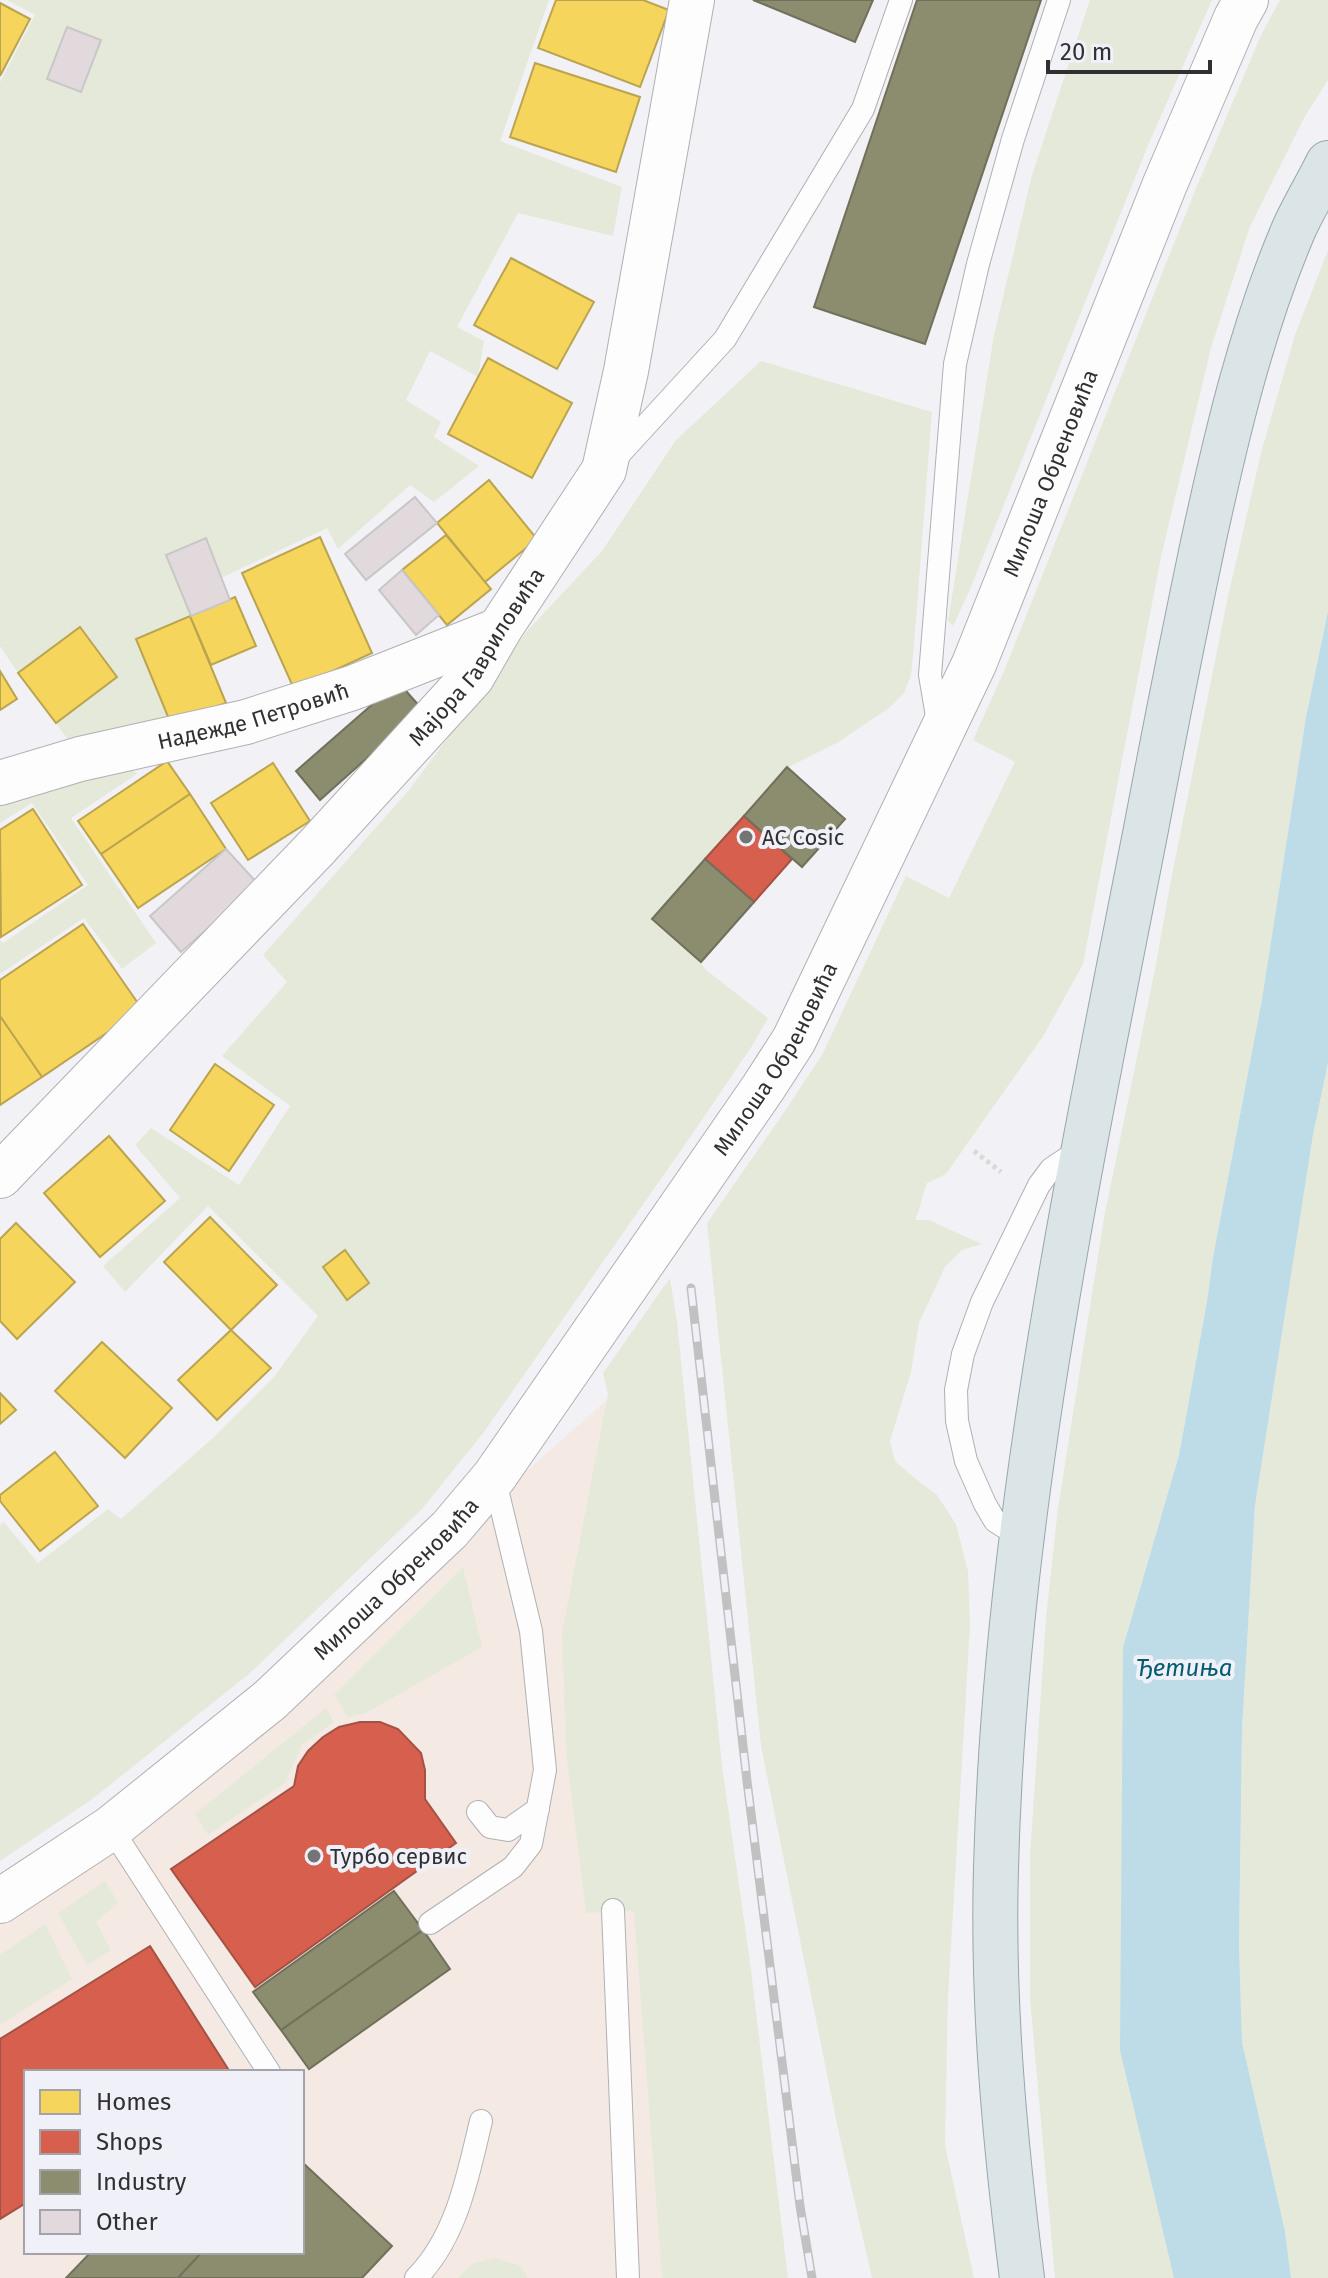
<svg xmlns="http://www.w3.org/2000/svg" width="1328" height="2278" font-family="'Fira Sans',sans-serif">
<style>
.industrial{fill:#f4eae3;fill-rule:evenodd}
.green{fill:#e5e9d9}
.water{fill:#bedce7}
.homes{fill:#f6d55c;stroke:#bba450;stroke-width:2}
.shops{fill:#d6604d;stroke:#a45245;stroke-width:2}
.industry{fill:#8c8c6e;stroke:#70705c;stroke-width:2}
.building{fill:#e1d9db;stroke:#c8c7c8;stroke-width:2}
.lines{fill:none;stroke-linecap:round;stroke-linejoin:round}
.service-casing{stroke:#b0b0b3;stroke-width:24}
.minor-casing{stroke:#b0b0b3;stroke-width:46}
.tertiary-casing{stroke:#b0b0b3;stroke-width:46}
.primary-casing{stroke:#97a6ab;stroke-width:46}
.path{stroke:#d9d9da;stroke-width:5;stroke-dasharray:4 4;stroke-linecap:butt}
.service{stroke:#fdfdfe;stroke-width:22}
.minor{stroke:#fdfdfe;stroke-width:44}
.tertiary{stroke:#fdfdfe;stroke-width:44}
.primary{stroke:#dbe4e7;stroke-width:44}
.rail-casing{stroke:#c1c1c2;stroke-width:9}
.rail{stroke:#f0f0f8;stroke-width:6;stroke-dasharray:18;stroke-linecap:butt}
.poi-dot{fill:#747477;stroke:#f0f0f8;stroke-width:3}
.labels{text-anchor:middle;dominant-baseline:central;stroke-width:8;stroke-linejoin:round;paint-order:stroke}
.street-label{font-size:22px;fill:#303033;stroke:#f0f0f8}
.poi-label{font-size:22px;fill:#303033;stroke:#f0f0f8;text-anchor:start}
.water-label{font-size:24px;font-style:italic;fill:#025c6f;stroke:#f0f0f8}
</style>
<rect width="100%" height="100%" fill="#f2f2f6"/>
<!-- industrial -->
<path class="industrial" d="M 610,1397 L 634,1910 L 687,2278 L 0,2278 L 0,1902 L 258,1709 ZM 26,2072 L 302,2072 L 302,2252 L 26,2252 Z"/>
<!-- green -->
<path class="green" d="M 7,0 L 549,0 L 500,141 L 622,187 L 613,236 L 518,213 L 457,327 L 484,341 L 478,377 L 430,351 L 406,400 L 441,422 L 434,437 L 479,466 L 434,502 L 410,485 L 338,549 L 327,528 L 221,578 L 206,538 L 166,554 L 191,616 L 136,639 L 170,722 L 74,748 L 56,723 L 116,677 L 80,627 L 18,673 L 0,646 L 0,82 L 35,15 Z
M 1090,0 L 1212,0 L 1149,143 L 968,594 L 953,626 L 948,621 L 994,335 L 1032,175 Z
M 1280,0 L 1328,0 L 1328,80 L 1304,118 L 1249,229 L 1211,348 L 1161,557 L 1083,964 L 1044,1035 L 986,1117 L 946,1174 L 927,1183 C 922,1195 921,1208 915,1220 L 929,1220 L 982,1244 L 962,1250 L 945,1267 L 919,1323 L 911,1372 L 890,1441 L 895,1461 L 912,1476 L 937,1495 L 956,1524 L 968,1571 L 970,1624 L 967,1678 L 948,1996 L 945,2145 L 974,2278 L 872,2278 L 838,2129 L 761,1746 L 707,1223 L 783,1114 L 823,1053 L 906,876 L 949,898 L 1015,762 L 973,740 L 1005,669 L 1194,193 L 1262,33 Z
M 1328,250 L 1328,611 L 1306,717 L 1262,999 L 1213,1257 L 1207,1301 L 1179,1455 L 1123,1647 L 1174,2278 L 1055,2278 L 1030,1999 L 1030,1855 L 1046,1618 L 1058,1508 L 1104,1218 L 1155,969 L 1171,880 L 1227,601 L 1262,449 L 1295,335 Z
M 761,361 L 932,412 L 914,645 L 911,675 L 904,693 L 889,708 L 837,743 L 787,768 L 652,919 L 700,962 L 706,970 L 768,1018 L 752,1046 L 693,1133 L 484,1432 L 422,1509 L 249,1674 L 91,1800 L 0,1861 L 0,1525 L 4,1522 L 38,1563 L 108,1509 L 121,1519 L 214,1437 L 274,1377 L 318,1316 L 208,1206 L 125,1292 L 103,1266 L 180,1198 L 135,1145 L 151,1128 L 239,1185 L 290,1106 L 222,1056 L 287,982 L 263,955 L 409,790 L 528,630 L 602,551 L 676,440 Z
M 128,765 L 137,774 L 71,818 L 156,943 L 122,969 L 84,918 L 0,974 L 0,940 L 3,943 L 88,885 L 32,803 L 0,823 L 0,804 Z
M 1328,1063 L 1328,2278 L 1291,2278 L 1285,2231 L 1242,2042 L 1239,1945 L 1242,1730 L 1255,1506 L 1313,1135 Z
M 670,1278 L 677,1321 L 722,1766 L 750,1962 L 788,2278 L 662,2278 L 634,1911 L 586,1913 L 566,1751 L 562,1633 L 608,1394 L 603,1373 Z
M 463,1567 L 482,1647 L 366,1713 L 348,1717 L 334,1695 Z
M 326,1708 L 334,1722 L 302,1745 L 285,1783 L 208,1835 L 195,1814 Z
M 105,1881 L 118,1903 L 96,1922 L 111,1950 L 87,1965 L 58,1913 Z
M 45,1924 L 72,1979 L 0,2025 L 0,1955 Z
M 496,2258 L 521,2266 L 528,2278 L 458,2278 L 473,2263 Z"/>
<!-- water -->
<path class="water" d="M 1328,611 L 1328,1063 L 1313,1135 L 1255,1506 L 1242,1730 L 1239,1945 L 1242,2042 L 1285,2231 L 1291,2278 L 1174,2278 L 1120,2050 L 1123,1647 L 1179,1455 L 1207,1301 L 1213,1257 L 1262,999 L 1306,717 Z"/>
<!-- homes -->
<path class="homes" d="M 556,0 L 643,0 L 669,10 L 640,87 L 538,48 Z
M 0,3 L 30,19 L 0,76 Z
M 535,63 L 640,97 L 616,172 L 510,137 Z
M 511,258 L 594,302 L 557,369 L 474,325 Z
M 488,358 L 572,403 L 532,478 L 448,434 Z
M 489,480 L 537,539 L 485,582 L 437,523 Z
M 446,535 L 491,589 L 447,625 L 402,570 Z
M 320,537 L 372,653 L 294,689 L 242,573 Z
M 235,597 L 256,646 L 211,665 L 190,616 Z
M 190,616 L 226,703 L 171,724 L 136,639 Z
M 80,627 L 117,677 L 56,723 L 18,673 Z
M 0,671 L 17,699 L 0,710 Z
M 167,761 L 190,794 L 101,854 L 78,821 Z
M 273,763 L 310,821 L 248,860 L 211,803 Z
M 190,794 L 226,849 L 138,908 L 101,854 Z
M 33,809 L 82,885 L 1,937 L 0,830 Z
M 83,924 L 142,1009 L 42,1077 L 0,1016 L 0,980 Z
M 0,1016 L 42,1077 L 0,1105 Z
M 215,1064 L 274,1105 L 229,1171 L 170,1130 Z
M 109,1136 L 165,1201 L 100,1257 L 44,1193 Z
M 210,1217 L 277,1285 L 231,1330 L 164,1262 Z
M 16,1223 L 75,1282 L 17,1339 L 0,1321 L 0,1239 Z
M 345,1250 L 369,1283 L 347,1300 L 323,1267 Z
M 231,1330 L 271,1368 L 217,1420 L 178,1380 Z
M 102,1342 L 172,1408 L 125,1458 L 55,1391 Z
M 0,1393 L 16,1410 L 0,1424 Z
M 55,1452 L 98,1506 L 40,1551 L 0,1501 L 0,1495 Z"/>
<!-- shops -->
<path class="shops" d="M 744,816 L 792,859 L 754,902 L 705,859 Z
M 360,1722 L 380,1722 L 398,1729 L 421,1753 L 425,1770 L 425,1799 L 456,1843 L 255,1987 L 171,1869 L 294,1786 L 298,1766 L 308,1751 L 323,1737 L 339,1727 Z
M 150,1946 L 230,2072 L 26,2072 L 26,2203 L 0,2219 L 0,2039 Z"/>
<!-- industry -->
<path class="industry" d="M 753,0 L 873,0 L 855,42 Z
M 917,0 L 1041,0 L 925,344 L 814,307 Z
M 398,682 L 422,709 L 320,800 L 296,771 Z
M 787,767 L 845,819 L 802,867 L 744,816 Z
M 705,859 L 754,902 L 701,962 L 652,919 Z
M 394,1891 L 423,1930 L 281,2030 L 253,1992 Z
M 423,1930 L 450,1969 L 309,2069 L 281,2030 Z
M 302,2162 L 392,2246 L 362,2278 L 178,2278 L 202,2252 L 302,2252 Z
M 91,2252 L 202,2252 L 178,2278 L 66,2278 Z"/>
<!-- building -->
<path class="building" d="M 67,27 L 101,40 L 81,92 L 47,79 Z
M 415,497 L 437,523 L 366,580 L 345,554 Z
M 206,538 L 230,600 L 191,616 L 166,555 Z
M 402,570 L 439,615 L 416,635 L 379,590 Z
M 226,849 L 258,884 L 181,952 L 150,916 Z"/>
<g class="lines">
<!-- service casing -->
<g class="service-casing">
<path id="service" d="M 615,459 L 725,339 L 863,109 L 901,0
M 939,728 L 930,675 L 955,364 L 978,264 L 1013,139 L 1059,0
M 1020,1537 L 995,1521 L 985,1504 L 966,1461 L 957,1421 L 956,1390 L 963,1354 L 982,1302 L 1039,1185 L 1051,1169 L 1084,1147
M 478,1812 L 490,1827 L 508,1830 L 538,1809
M 111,1828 L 269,2072
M 613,1910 L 628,2278
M 430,1923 L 513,1867 L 531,1844 L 545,1770 L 531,1631 L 494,1477
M 416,2278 C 457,2237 468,2175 481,2121"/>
</g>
<!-- minor casing -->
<g class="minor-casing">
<g id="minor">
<path id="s1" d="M 0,783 L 80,759 L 246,722 L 352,688 L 499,630"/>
<path id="s2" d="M 0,1176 L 317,847 L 472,677 L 499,630 L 604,470 L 626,371 L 692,0"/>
</g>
</g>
<!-- tertiary casing -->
<g class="tertiary-casing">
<g id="tertiary">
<path id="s3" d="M 0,1901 L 111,1828 L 270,1700 L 450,1529 L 494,1477 L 763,1088 L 794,1040 L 974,664 L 1165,184 L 1236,18 L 1246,0"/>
</g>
</g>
<!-- primary casing -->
<g class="primary-casing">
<path id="primary" d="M 1022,2278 C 1005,2143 992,2004 996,1868 C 1005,1517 1079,1172 1146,829 C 1164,734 1183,638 1203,543 C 1226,437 1251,330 1293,231 C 1303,208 1317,186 1328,163"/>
</g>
<!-- path -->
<path class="path" d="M 974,1151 L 1001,1172"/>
<!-- service -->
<use href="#service" class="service"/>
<!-- minor -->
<use href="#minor" class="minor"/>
<!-- tertiary -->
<use href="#tertiary" class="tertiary"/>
<!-- primary -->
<use href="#primary" class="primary"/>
<!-- rail casing -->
<g class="rail-casing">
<path id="rail" d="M 691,1288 L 747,1781 L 800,2206 L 812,2278"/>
</g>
<!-- rail -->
<use href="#rail" class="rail"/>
</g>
<!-- markers -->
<g class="poi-dot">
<circle cx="746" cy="837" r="8"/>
<circle cx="314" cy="1856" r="8"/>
</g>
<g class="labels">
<!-- street labels -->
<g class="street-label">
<text stroke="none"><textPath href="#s3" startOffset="1806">Милоша Обреновића</textPath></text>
<text stroke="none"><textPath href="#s2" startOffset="706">Мајора Гавриловића</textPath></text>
<text stroke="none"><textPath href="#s1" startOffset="262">Надежде Петровић</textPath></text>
<text stroke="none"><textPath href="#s3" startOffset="1158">Милоша Обреновића</textPath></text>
<text stroke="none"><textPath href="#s3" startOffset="512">Милоша Обреновића</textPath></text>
</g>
<!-- poi labels -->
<g class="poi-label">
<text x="762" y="837">AC Cosic</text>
<text x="330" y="1856">Турбо сервис</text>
</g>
<!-- water labels -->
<g class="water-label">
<text x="1184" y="1668">Ђетиња</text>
</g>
</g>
<!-- legend -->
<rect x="24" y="2070" width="280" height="184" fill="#f0f0f8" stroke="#a3a3a9" stroke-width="2"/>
<rect x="40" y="2090" width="40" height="24" fill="#f6d55c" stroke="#a3a3a9" stroke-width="2"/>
<text x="96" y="2110" font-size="24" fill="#303033">Homes</text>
<rect x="40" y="2130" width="40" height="24" fill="#d6604d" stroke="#a3a3a9" stroke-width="2"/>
<text x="96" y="2150" font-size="24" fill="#303033">Shops</text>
<rect x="40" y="2170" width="40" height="24" fill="#8c8c6e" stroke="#a3a3a9" stroke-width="2"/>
<text x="96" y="2190" font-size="24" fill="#303033">Industry</text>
<rect x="40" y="2210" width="40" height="24" fill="#e1d9db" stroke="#a3a3a9" stroke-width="2"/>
<text x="96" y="2230" font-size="24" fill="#303033">Other</text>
<!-- scale -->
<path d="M1048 60v12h162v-12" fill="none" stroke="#303033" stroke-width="4"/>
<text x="1060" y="60" font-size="24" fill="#303033" stroke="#f0f0f8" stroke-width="6" paint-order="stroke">20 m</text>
</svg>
